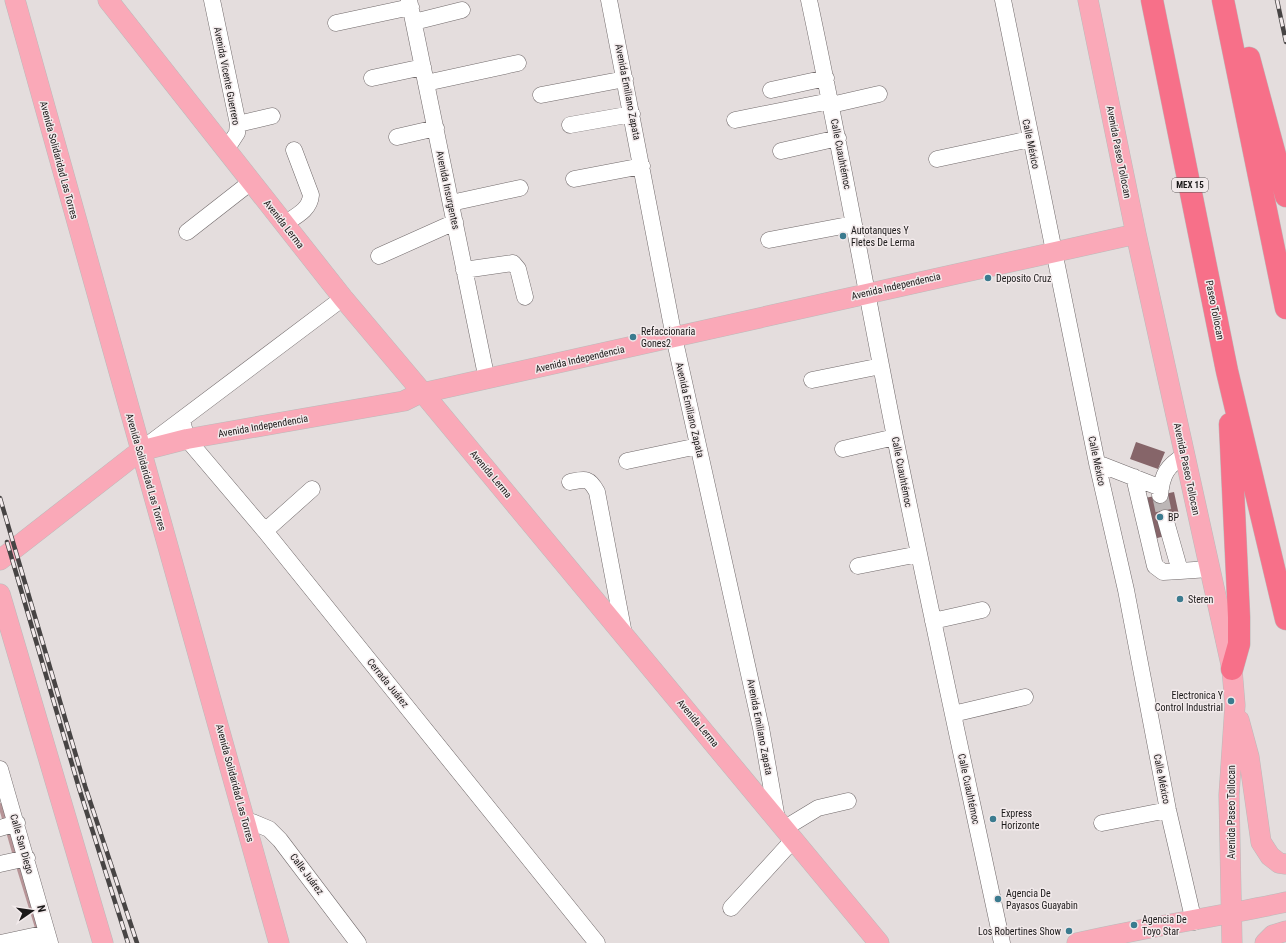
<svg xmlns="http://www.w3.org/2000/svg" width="1286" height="943" font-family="'Roboto Condensed',sans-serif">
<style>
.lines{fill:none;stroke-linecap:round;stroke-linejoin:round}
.stream{stroke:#b79497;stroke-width:4}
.building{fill:#866569}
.minor-tunnel{stroke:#bcb6b6;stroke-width:16;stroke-dasharray:16 8;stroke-linecap:butt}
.minor-casing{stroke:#716a6b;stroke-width:17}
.major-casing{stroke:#bbbaba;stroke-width:21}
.highway-casing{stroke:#bbbaba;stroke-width:23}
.minor{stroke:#fff;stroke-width:16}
.major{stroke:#faa9b8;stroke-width:20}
.highway{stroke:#f77089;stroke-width:22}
.rail-casing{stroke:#474444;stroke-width:4.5}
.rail{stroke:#f2eaeb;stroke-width:3;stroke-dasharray:9;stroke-linecap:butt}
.poi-dot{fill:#3b7b8f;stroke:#f2eaeb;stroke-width:1.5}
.labels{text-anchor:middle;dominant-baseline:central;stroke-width:3;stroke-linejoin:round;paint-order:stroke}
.shield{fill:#f2eaeb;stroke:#5c5858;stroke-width:1}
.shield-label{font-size:9px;font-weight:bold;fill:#1b1919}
.street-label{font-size:10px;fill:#1b1919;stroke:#f2eaeb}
.poi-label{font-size:10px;fill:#1b1919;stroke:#f2eaeb;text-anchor:start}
</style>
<rect width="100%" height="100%" fill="#e4dddd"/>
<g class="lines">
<!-- stream -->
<path class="stream" d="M 0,805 L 5,822
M 7,828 L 15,856
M 17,863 L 38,931"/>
</g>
<!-- building -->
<path class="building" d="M 1136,442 L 1165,452 L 1158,469 L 1130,459 Z
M 1174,492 L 1179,515 L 1165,518 L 1168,535 L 1154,539 L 1145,498 Z"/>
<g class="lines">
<!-- minor-tunnel -->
<path class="minor-tunnel" d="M 1160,495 L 1165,518"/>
<!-- minor casing -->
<g class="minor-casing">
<path id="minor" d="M 212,0 L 238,124 L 237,133 L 226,150
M 409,0 L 487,380
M 609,0 L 674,337 L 761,728 L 777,819
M 809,0 C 840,145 866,291 895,437 C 929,606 966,774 1002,943
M 1003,0 L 1097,463 L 1126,590 L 1168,810 L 1194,922
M 414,22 L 462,10
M 336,23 L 411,7
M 372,78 L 423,67
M 426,83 L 518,63
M 771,90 L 826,78
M 541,95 L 625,79
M 831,105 L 879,94
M 735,120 L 830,101
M 238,124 L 272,116
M 570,125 L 632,114
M 397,137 L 436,128
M 781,151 L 838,138
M 937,159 L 1030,139
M 574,179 L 642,166
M 451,203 L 520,188
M 284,224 C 296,216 310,210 311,195 L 294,150
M 187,232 L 251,182
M 769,240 L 853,224
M 379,256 L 455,222
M 464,270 L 513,263 L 518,269 L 525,297
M 812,380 L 881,366
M 182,421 L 187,439 L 265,531 L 597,943
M 145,447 L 343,298
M 843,449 L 895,437
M 627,461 L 698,446
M 1097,463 L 1161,488
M 1134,477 L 1155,566 L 1163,572 L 1180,571
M 570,482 C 585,479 589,477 597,492 L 624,634
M 1160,495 C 1162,474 1167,466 1185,455
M 1165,518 L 1180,571 L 1209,569
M 265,531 L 312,489
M 858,566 L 919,554
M 933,621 L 982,610
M 953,714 L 1025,697
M 0,769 L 50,943
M 245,819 L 269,829 L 280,840 L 358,943
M 1102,823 L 1168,810
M 0,828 L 17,823
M 785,828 L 818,808 L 848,801
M 0,864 L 27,858
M 731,908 L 794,839
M 1,943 L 47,933"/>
</g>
<!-- major casing -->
<g class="major-casing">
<path id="major" d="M 15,0 L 279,943
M 108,0 L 343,298 L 423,393 L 879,943
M 1088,0 L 1136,234 L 1232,669 L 1235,705 L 1229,795 L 1232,943
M 0,560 L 140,451 L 187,439 L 404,401 L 418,394 L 1136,234
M 0,594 L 103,943
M 1239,720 L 1249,757 L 1261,842 L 1270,856 L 1279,863 L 1286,864
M 1077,943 C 1146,927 1217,917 1286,902
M 1265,943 L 1273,935 L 1286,931"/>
</g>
<!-- highway casing -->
<g class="highway-casing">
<path id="highway" d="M 1152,0 L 1227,371 L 1286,619
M 1223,0 L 1286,308
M 1249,58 L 1286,196
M 1230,424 L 1239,617 L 1239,644 L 1232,669"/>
</g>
<!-- minor -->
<use href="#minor" class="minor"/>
<!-- major -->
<use href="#major" class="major"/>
<!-- highway -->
<use href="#highway" class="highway"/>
<!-- rail casing -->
<g class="rail-casing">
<path id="rail" d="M 1277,0 L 1286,42
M 0,498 L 85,786 L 137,943
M 7,542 L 79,788 L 128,943"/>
</g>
<!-- rail -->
<use href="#rail" class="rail"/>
</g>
<!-- markers -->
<g class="poi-dot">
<circle cx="843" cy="236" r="4"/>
<circle cx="988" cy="278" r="4"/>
<circle cx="633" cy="337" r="4"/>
<circle cx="1160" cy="517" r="4"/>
<circle cx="1180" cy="599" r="4"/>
<circle cx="1231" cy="701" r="4"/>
<circle cx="993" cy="819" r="4"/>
<circle cx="998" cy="899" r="4"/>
<circle cx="1134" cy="925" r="4"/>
<circle cx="1069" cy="931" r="4"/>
</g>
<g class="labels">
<!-- shield labels -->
<rect class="shield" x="1172" y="178" width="36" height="14" rx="3"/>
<g class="shield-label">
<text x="1190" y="185">MEX 15</text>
</g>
<!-- street labels -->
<g class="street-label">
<text transform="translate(227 76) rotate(79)">Avenida Vicente Guerrero</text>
<text transform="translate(628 92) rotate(79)">Avenida Emiliano Zapata</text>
<text transform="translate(1031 144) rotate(78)">Calle México</text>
<text transform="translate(1119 152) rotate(79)">Avenida Paseo Tollocan</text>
<text transform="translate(841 154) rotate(79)">Calle Cuauhtémoc</text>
<text transform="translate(59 160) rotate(75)">Avenida Solidaridad Las Torres</text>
<text transform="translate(448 190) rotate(78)">Avenida Insurgentes</text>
<text transform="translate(284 224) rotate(52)">Avenida Lerma</text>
<text transform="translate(896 286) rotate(-13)">Avenida Independencia</text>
<text transform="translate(1215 310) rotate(79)">Paseo Tollocan</text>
<text transform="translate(580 359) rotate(-13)">Avenida Independencia</text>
<text transform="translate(690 410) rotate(77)">Avenida Emiliano Zapata</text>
<text transform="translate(263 426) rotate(-10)">Avenida Independencia</text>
<text transform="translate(1097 461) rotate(78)">Calle México</text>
<text transform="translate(1187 469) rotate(78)">Avenida Paseo Tollocan</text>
<text transform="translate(146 472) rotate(74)">Avenida Solidaridad Las Torres</text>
<text transform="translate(902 472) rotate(79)">Calle Cuauhtémoc</text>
<text transform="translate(491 474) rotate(50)">Avenida Lerma</text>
<text transform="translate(388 683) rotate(51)">Cerrada Juárez</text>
<text transform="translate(698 723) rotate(50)">Avenida Lerma</text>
<text transform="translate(760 727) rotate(79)">Avenida Emiliano Zapata</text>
<text transform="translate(1162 779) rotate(79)">Calle México</text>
<text transform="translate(235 783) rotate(75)">Avenida Solidaridad Las Torres</text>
<text transform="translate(969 789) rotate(78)">Calle Cuauhtémoc</text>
<text transform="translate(1231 812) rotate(-90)">Avenida Paseo Tollocan</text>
<text transform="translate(22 844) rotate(74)">Calle San Diego</text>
<text transform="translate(307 874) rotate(53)">Calle Juárez</text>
</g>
<!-- poi labels -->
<g class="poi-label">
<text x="851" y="230">Autotanques Y<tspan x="851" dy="12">Fletes De Lerma</tspan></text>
<text x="996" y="278">Deposito Cruz</text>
<text x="641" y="331">Refaccionaria<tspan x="641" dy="12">Gones2</tspan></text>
<text x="1168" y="517">BP</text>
<text x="1188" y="599">Steren</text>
<text x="1223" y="695" text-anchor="end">Electronica Y<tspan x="1223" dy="12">Control Industrial</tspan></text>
<text x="1001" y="813">Express<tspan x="1001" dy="12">Horizonte</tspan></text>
<text x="1006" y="893">Agencia De<tspan x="1006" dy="12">Payasos Guayabin</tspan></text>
<text x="1142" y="919">Agencia De<tspan x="1142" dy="12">Toyo Star</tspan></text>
<text x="1061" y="931" text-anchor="end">Los Robertines Show</text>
</g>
</g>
<!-- north arrow -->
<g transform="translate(32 911) rotate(77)" stroke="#f2eaeb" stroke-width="3" paint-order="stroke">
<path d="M0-3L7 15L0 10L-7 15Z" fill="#1b1919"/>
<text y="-6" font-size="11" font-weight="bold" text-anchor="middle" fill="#1b1919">N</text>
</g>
</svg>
